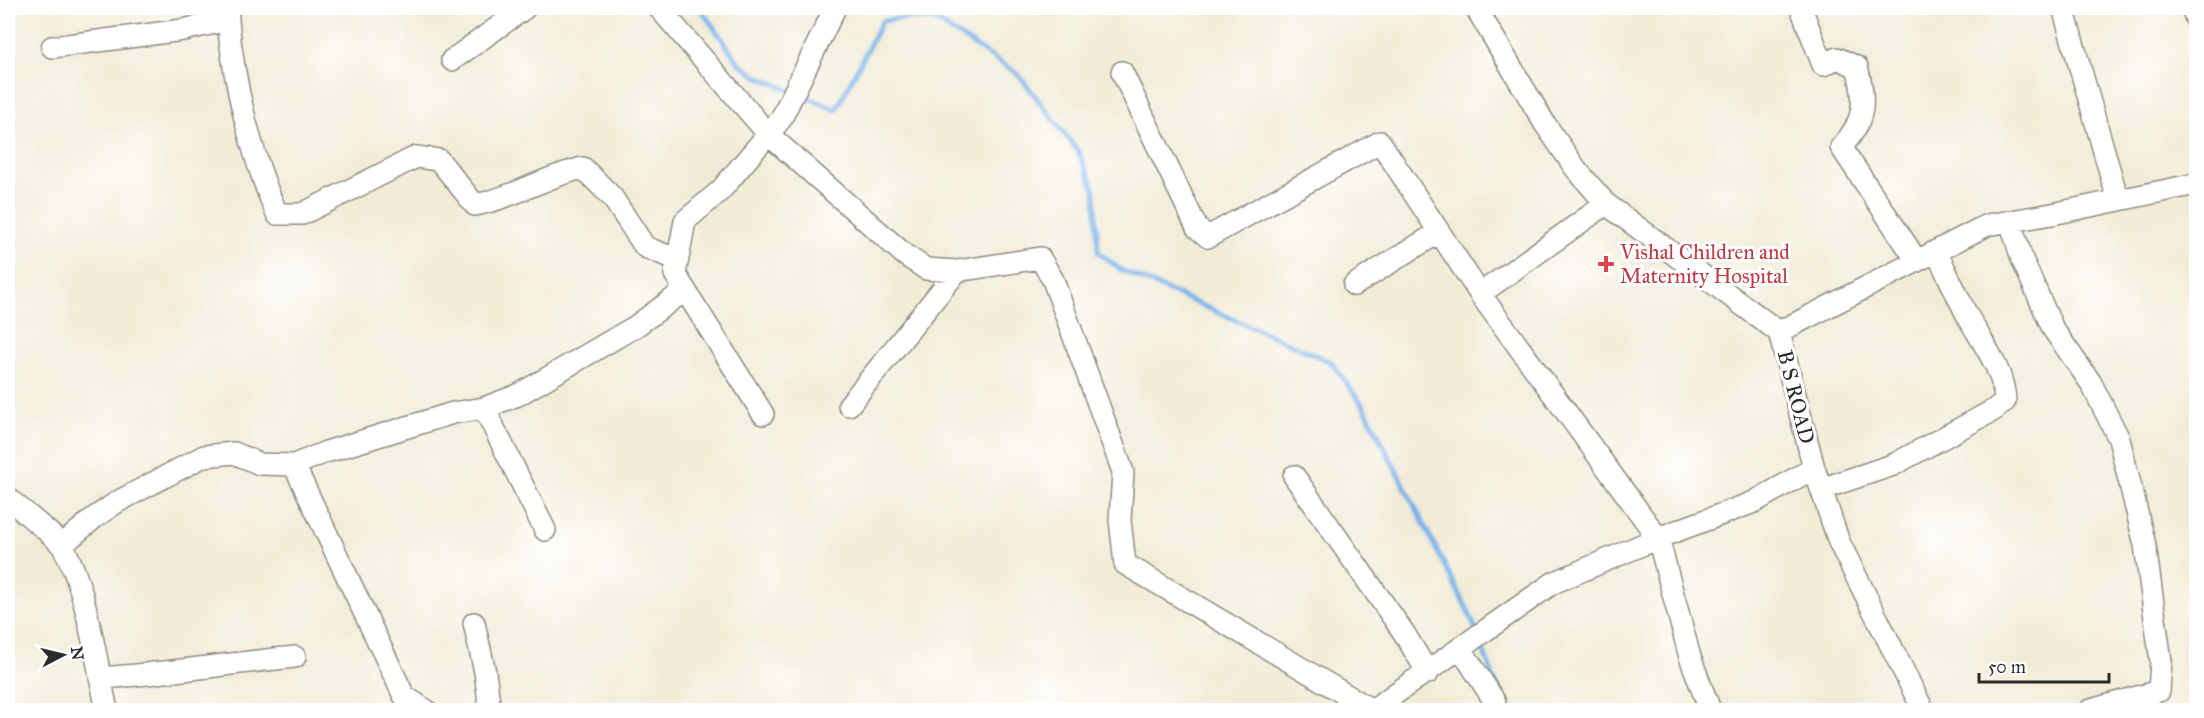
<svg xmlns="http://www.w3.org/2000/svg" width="2204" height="718" font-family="'IM FELL Great Primer',serif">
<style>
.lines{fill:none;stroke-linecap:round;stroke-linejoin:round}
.stream{stroke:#79b2e9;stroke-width:5}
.minor-casing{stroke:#8e8c81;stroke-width:24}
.minor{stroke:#fff;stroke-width:21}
.health-dot{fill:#e0444e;stroke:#fff;stroke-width:2}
.labels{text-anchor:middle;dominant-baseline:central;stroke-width:6;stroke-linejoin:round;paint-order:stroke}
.health-label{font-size:21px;fill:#be3a42;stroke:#fff;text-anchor:start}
.street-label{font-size:21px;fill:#2b2b2b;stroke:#fff}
</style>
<rect width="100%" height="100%" fill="#fff"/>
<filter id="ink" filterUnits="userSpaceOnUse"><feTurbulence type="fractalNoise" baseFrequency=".0167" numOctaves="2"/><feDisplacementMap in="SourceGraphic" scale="12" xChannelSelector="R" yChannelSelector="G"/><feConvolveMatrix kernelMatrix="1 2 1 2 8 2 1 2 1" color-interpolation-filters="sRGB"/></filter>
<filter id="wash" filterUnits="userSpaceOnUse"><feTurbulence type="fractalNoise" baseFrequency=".008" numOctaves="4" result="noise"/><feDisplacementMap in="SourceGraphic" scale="24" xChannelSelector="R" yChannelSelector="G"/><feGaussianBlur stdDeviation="1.35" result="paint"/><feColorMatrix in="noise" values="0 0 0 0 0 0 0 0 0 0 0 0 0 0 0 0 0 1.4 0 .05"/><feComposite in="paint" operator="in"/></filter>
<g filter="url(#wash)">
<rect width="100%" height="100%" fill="#f2ecd7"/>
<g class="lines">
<!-- stream -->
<path class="stream" d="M 700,8 L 739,63 L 755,75 L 791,91
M 800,94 L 836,110 L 882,21 L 904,18 L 935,20 L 1018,74 L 1078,151 L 1095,190 L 1098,252 L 1121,270 L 1331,362 L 1364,407 L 1469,613 L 1476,630
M 1479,639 L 1498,689"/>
</g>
</g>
<g filter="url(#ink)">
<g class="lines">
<!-- minor casing -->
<g class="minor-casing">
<path id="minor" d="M 659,8 L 769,135 L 905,255 L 926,269 L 957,271 L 1040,258 L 1053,280 L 1123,472 L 1120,520 L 1125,564 L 1372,710
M 1476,8 L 1545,124 L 1576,169 L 1606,204 L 1779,332 L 1814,468 L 1839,542 L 1923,710
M 1801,8 L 1823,65 L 1837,58 L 1857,67 C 1866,100 1866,121 1841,147 L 1917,261
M 2063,8 L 2118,200
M 2192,8 L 2196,19
M 228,20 C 233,82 252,157 277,214 L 302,214 L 416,157 L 439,160 L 475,205 C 513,198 546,176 583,168 L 612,197 L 645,247 L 678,260
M 52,47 L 183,30 L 228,20 L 227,8
M 452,60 L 525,8
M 1122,72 L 1197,228 L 1208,237 L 1380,142 L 1480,294 L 1658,538 L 1690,657 L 1710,710
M 2010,221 L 2022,259 L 2053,329 L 2091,383 L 2119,439 L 2145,545 L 2161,662 L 2159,691 L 2090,710
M 1354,285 L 1439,232
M 1480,294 L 1606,204
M 1779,332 L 1987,225 L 2052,214 L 2196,184
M 849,405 L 957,271
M 484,408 L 545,530
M 763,414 L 675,274 L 685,221 L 721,190 L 781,119 L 835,8
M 294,465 L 404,696 L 426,710
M 1294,476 L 1404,633 L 1428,673
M 1821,489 L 1893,465 L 1994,410 L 2005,401 C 2004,368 1979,339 1965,311 C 1955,291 1946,271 1936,251
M 8,498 C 19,509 56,536 63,547 C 87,589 96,662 107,710
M 62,545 L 94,518 L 117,502 L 204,456 L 234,453 L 260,464 L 294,465 L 326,452 L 453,413 L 484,408 L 518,395 L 636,326 L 684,291
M 474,623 L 485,672 L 490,710
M 1461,649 L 1495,702
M 100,678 C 165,674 230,663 295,657
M 1372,710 L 1553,583 L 1658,538 L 1754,502 L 1814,468"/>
</g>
<!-- minor -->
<use href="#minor" class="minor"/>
</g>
</g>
<!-- markers -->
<path class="health-dot" d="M1603 255h6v6h6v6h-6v6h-6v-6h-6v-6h6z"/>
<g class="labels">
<!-- health labels -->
<g class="health-label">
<text x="1620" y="252">Vishal Children and<tspan x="1620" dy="24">Maternity Hospital</tspan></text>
</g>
<!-- street labels -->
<g class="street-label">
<text transform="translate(1796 397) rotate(76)">B S ROAD</text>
</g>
</g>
<!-- margin -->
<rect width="2204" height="718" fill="none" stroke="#fff" stroke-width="30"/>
<!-- north arrow -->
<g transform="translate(63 655) rotate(83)" stroke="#ffffff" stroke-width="4.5" paint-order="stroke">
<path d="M0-4.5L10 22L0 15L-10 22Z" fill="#2b2b2b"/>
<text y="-9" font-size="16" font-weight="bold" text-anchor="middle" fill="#2b2b2b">N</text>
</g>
<!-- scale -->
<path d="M1979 673v9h130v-9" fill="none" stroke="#2b2b2b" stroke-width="3"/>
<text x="1988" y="673" font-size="18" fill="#2b2b2b" stroke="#ffffff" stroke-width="4.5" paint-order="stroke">50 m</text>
</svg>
